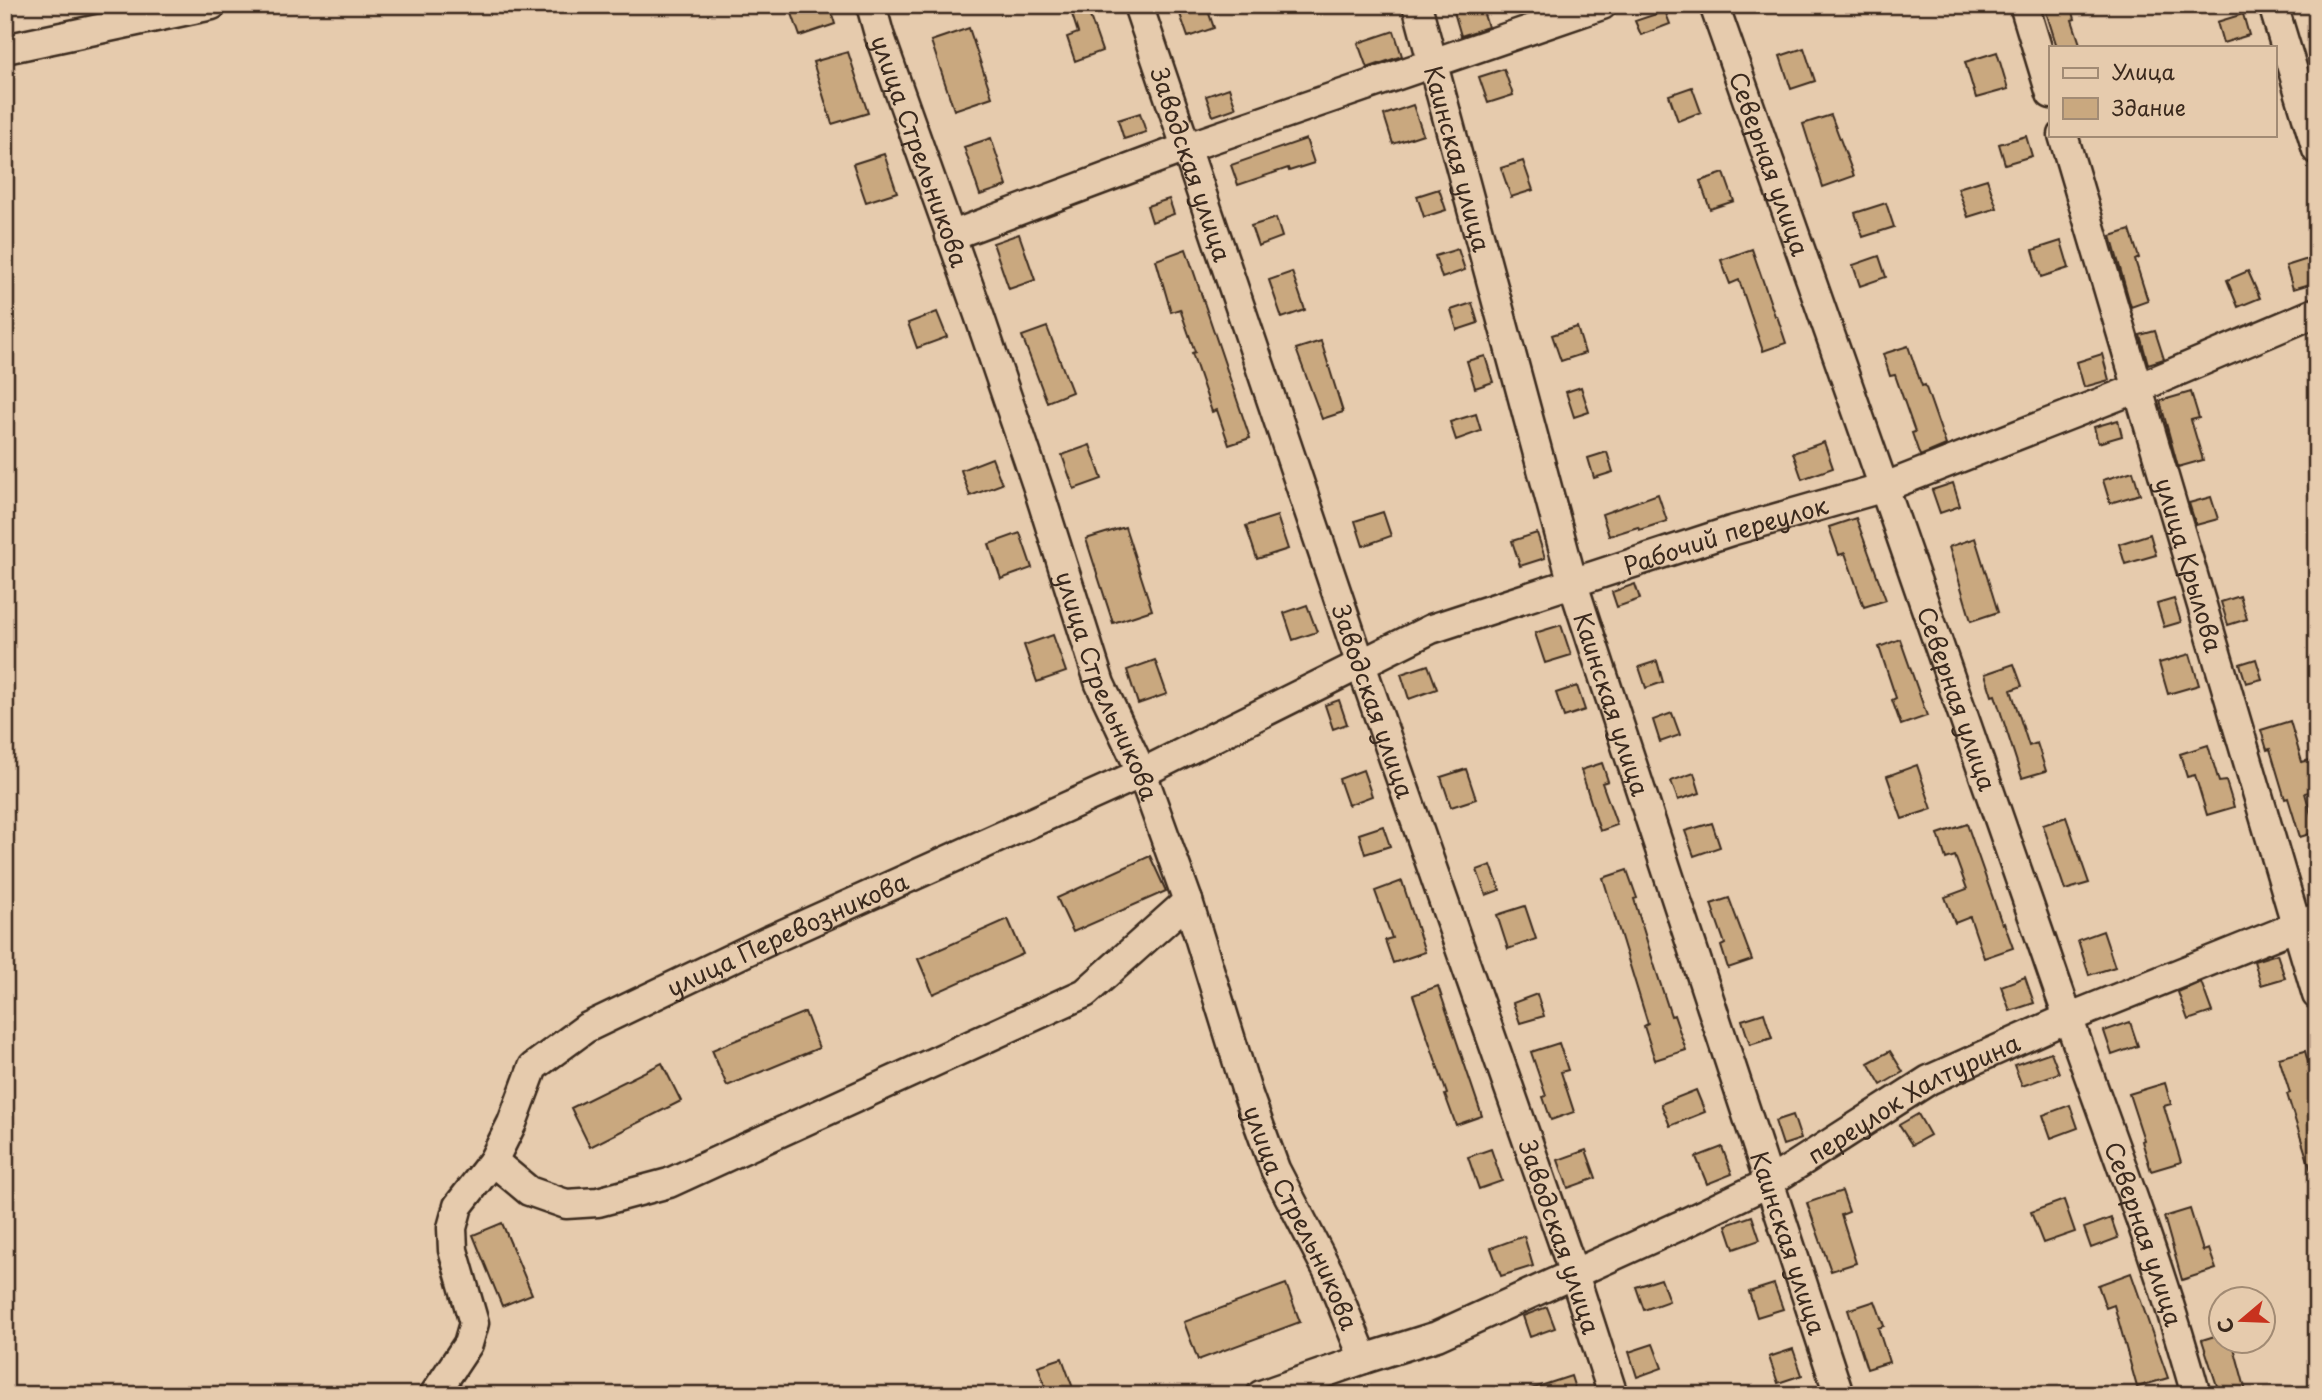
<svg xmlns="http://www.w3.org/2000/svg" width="2322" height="1400" font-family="'Playpen Sans',sans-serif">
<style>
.building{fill:#c9a87f;stroke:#3b2a1e;stroke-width:2}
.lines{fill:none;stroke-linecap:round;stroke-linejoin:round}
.minor-casing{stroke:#3b2a1e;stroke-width:33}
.minor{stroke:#e6cbad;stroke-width:28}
.labels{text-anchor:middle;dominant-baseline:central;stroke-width:5;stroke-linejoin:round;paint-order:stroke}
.street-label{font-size:24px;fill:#3b2a1e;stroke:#e6cbad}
</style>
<rect width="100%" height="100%" fill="#e6cbad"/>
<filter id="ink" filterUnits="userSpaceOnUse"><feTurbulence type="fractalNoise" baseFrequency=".0143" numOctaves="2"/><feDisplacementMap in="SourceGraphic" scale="14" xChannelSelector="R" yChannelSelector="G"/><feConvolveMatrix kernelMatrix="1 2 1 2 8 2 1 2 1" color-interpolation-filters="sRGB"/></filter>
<g filter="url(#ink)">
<!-- building -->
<path class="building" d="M 789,5 L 829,5 L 835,24 L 800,36 Z
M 1069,5 L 1086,5 L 1102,51 L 1075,61 L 1067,37 L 1078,33 Z
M 1196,5 L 1206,5 L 1214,28 L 1188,37 L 1179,11 Z
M 1452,5 L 1481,5 L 1488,27 L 1461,36 Z
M 2044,5 L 2071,5 L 2075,19 L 2072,20 L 2081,47 L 2057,47 Z
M 1665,11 L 1670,24 L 1641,35 L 1635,21 Z
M 2243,14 L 2249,35 L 2223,43 L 2217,22 Z
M 969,28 L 992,97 L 954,110 L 931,41 Z
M 1394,31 L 1402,56 L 1367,68 L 1358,43 Z
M 1804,48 L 1815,81 L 1791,89 L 1780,56 Z
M 848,52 L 868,113 L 832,124 L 813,62 Z
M 1997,52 L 2008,89 L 1976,98 L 1965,62 Z
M 1504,69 L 1513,95 L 1488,103 L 1479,77 Z
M 1692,87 L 1701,112 L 1678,121 L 1669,95 Z
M 1229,88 L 1236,108 L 1213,116 L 1206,96 Z
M 1413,105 L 1423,134 L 1393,144 L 1384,115 Z
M 1140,113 L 1146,132 L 1124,139 L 1118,120 Z
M 1831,115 L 1854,176 L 1823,187 L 1803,124 Z
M 2026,136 L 2032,156 L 2005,164 L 1999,144 Z
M 991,138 L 1007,186 L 980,195 L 964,147 Z
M 1306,139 L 1314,163 L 1289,171 L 1288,168 L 1238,185 L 1231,165 Z
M 884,154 L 897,192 L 866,202 L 853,164 Z
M 1523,161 L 1533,190 L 1511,197 L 1501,168 Z
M 1724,173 L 1734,201 L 1710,209 L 1700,181 Z
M 1987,179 L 1997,208 L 1968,217 L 1958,188 Z
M 1439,189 L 1446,210 L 1424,217 L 1417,196 Z
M 1169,199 L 1174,214 L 1152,222 L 1147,206 Z
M 1886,203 L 1894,227 L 1863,237 L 1855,213 Z
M 1276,218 L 1282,237 L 1258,246 L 1251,226 Z
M 2130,230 L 2139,258 L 2135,260 L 2148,301 L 2131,307 L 2111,236 Z
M 1019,234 L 1035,280 L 1009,289 L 993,243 Z
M 2061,241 L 2069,268 L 2041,277 L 2033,250 Z
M 1186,249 L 1250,438 L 1229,445 L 1217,410 L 1212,412 L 1192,353 L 1195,352 L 1180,309 L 1171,312 L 1156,260 Z
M 1458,249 L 1465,270 L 1442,278 L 1435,256 Z
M 1752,249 L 1775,316 L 1777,316 L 1786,343 L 1763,351 L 1739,280 L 1730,284 L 1721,260 Z
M 1879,256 L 1886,277 L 1860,286 L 1853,265 Z
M 2311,258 L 2317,282 L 2293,289 L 2286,266 Z
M 2248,271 L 2260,298 L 2238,307 L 2227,280 Z
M 1292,272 L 1305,310 L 1282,318 L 1269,280 Z
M 1472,303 L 1478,323 L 1457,330 L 1451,310 Z
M 937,312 L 947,337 L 917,348 L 908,323 Z
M 1047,327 L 1072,392 L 1047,402 L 1022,336 Z
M 1577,327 L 1585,353 L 1561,361 L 1552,335 Z
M 2155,331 L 2164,359 L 2148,364 L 2140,335 Z
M 1321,341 L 1343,412 L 1322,419 L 1296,349 Z
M 1908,346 L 1922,386 L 1925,385 L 1946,445 L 1920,456 L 1912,433 L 1915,432 L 1895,375 L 1890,376 L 1883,354 Z
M 2102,354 L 2109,380 L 2084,387 L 2077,362 Z
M 1485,356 L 1493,382 L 1475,388 L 1467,361 Z
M 1581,387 L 1589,412 L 1574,417 L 1566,392 Z
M 2191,392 L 2199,418 L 2191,420 L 2203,460 L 2178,467 L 2160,401 Z
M 1476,414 L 1481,431 L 1456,440 L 1450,422 Z
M 2118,420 L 2122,436 L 2098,443 L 2094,427 Z
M 1824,442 L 1833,468 L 1802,479 L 1793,453 Z
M 1090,445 L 1102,479 L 1074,489 L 1062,455 Z
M 1607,452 L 1613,472 L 1594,478 L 1588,458 Z
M 992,458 L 1002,484 L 970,496 L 961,470 Z
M 2133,471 L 2140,494 L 2110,503 L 2103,480 Z
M 1953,483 L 1960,506 L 1940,513 L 1932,490 Z
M 1658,494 L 1667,521 L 1639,530 L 1638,527 L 1609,536 L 1602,514 Z
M 2211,497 L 2218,519 L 2196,525 L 2189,503 Z
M 1383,512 L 1391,536 L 1363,546 L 1355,521 Z
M 1277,516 L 1288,549 L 1257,559 L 1246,526 Z
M 1856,518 L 1886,600 L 1864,607 L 1845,553 L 1839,555 L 1829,527 Z
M 1125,527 L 1152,610 L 1113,623 L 1086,539 Z
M 1020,533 L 1032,568 L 1001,579 L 989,544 Z
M 1537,533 L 1545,558 L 1520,566 L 1512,541 Z
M 2150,534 L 2156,555 L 2125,564 L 2119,544 Z
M 1975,538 L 1998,612 L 1971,621 L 1949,547 Z
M 1635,584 L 1640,599 L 1617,607 L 1612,592 Z
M 2240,596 L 2247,619 L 2228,625 L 2221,602 Z
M 2174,599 L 2181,622 L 2164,627 L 2157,604 Z
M 1307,605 L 1317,632 L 1293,640 L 1284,613 Z
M 1561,625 L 1571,655 L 1545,663 L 1535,633 Z
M 1053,635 L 1066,672 L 1037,682 L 1024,645 Z
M 1900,639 L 1927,716 L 1901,725 L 1892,700 L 1896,698 L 1879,647 Z
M 2190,654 L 2199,685 L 2168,694 L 2159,663 Z
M 2256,659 L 2262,679 L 2246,683 L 2240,664 Z
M 1155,660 L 1167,694 L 1138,704 L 1127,670 Z
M 1657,661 L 1663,682 L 1646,688 L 1639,667 Z
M 2014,664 L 2022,686 L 2011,690 L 2029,746 L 2037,743 L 2046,771 L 2022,778 L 1995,695 L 1992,696 L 1985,674 Z
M 1428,665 L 1437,689 L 1409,699 L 1401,674 Z
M 1577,686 L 1585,710 L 1564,717 L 1556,693 Z
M 1339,700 L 1347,724 L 1333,729 L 1325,705 Z
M 1672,713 L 1680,735 L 1660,742 L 1653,720 Z
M 2290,721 L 2302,762 L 2310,760 L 2317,781 L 2317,790 L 2305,793 L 2316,832 L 2300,837 L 2288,798 L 2285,799 L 2270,749 L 2267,750 L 2261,730 Z
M 2208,745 L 2219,782 L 2226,781 L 2234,807 L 2207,815 L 2195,775 L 2187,777 L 2180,754 Z
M 1602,763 L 1608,781 L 1602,783 L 1617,825 L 1600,831 L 1581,770 Z
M 1917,765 L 1932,809 L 1902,819 L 1887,776 Z
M 1466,769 L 1476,799 L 1451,807 L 1441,777 Z
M 1363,770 L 1372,796 L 1348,805 L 1339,779 Z
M 1694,773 L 1700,793 L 1678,800 L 1671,781 Z
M 2066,817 L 2089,883 L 2065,890 L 2043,825 Z
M 1712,823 L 1720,847 L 1694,856 L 1685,831 Z
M 1967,824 L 2002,924 L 2004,923 L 2013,948 L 1984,958 L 1970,917 L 1955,923 L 1945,897 L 1967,889 L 1955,856 L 1946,859 L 1938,834 Z
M 1383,826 L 1390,846 L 1365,854 L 1359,834 Z
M 1150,856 L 1166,891 L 1073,932 L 1057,898 Z
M 1491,865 L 1500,890 L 1486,895 L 1477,870 Z
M 1627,870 L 1637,898 L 1634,899 L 1654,964 L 1671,1016 L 1674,1015 L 1686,1050 L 1655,1060 L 1644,1026 L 1648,1024 L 1603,878 Z
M 1402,881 L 1425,952 L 1393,963 L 1385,940 L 1392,938 L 1375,891 Z
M 1729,898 L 1752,960 L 1728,968 L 1721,946 L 1725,944 L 1711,904 Z
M 1525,906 L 1536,939 L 1508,949 L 1497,915 Z
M 1008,919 L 1023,954 L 933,994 L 918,959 Z
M 2103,931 L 2115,967 L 2089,975 L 2078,940 Z
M 2277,954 L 2285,978 L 2261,985 L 2254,961 Z
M 2025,977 L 2034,1003 L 2010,1011 L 2001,986 Z
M 2201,982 L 2212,1012 L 2188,1020 L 2178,992 Z
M 1438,986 L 1482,1116 L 1456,1125 L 1445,1095 L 1447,1094 L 1413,995 Z
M 1537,994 L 1544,1016 L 1520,1023 L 1513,1003 Z
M 805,1012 L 819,1048 L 727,1086 L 712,1050 Z
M 1764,1013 L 1772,1038 L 1750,1045 L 1742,1020 Z
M 2130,1022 L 2138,1046 L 2112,1055 L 2104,1031 Z
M 1559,1043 L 1568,1070 L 1561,1072 L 1574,1112 L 1551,1120 L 1543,1097 L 1546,1096 L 1531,1052 Z
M 1890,1051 L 1903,1072 L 1881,1085 L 1868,1063 Z
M 2305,1051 L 2317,1094 L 2317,1176 L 2313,1177 L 2287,1094 L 2290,1093 L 2279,1058 Z
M 2051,1052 L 2059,1073 L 2022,1086 L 2014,1065 Z
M 662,1063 L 681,1101 L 590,1147 L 571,1108 Z
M 2165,1083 L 2171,1104 L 2164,1106 L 2181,1162 L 2151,1171 L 2142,1141 L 2144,1140 L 2129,1094 Z
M 1696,1090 L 1705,1112 L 1670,1126 L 1661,1104 Z
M 2070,1105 L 2078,1128 L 2051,1138 L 2043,1115 Z
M 1918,1114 L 1930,1135 L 1912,1145 L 1899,1125 Z
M 1793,1115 L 1801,1139 L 1783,1145 L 1775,1121 Z
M 1722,1147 L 1732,1174 L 1707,1184 L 1696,1157 Z
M 1491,1149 L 1502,1181 L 1479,1189 L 1468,1157 Z
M 1586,1150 L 1596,1178 L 1568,1188 L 1558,1160 Z
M 1842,1191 L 1849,1212 L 1841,1215 L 1856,1263 L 1831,1271 L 1807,1203 Z
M 2064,1200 L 2075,1232 L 2043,1243 L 2031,1212 Z
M 2190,1209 L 2203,1251 L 2209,1249 L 2216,1269 L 2182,1280 L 2164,1217 Z
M 1752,1216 L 1760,1240 L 1734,1249 L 1726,1225 Z
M 2111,1218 L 2118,1238 L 2091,1248 L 2084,1228 Z
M 502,1223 L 532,1294 L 502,1306 L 473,1235 Z
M 1524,1236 L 1533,1266 L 1501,1276 L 1491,1248 Z
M 2131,1273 L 2168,1378 L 2137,1387 L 2114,1305 L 2106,1308 L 2098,1285 Z
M 1661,1279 L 1669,1301 L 1644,1310 L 1636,1287 Z
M 1286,1284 L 1300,1322 L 1198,1360 L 1184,1322 Z
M 1774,1284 L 1783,1309 L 1757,1317 L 1749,1292 Z
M 1875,1301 L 1884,1326 L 1878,1328 L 1889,1362 L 1867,1369 L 1848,1310 Z
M 1547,1307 L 1555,1328 L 1530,1337 L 1523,1316 Z
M 2221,1334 L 2221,1340 L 2232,1340 L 2247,1395 L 2220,1395 L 2202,1340 Z
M 1653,1344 L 1662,1368 L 1637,1377 L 1629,1352 Z
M 1793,1349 L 1802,1375 L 1778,1383 L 1769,1357 Z
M 1062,1358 L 1074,1391 L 1063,1395 L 1048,1395 L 1038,1366 Z
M 1571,1376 L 1577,1395 L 1523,1395 L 1522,1392 Z"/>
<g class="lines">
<!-- minor casing -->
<g class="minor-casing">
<g id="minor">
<path id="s1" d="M 871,5 L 879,34 L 979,315 L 1039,491 L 1100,684 L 1142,773 L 1188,901 L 1247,1092 L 1275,1169 L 1329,1273 L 1364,1359"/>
<path id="s2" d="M 1138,5 L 1360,662 L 1574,1274 L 1613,1395"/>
<path id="s3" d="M 1417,5 L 1573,584 L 1839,1395"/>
<path id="s4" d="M 1714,5 C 1826,321 1937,637 2046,954 C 2096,1101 2155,1245 2196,1395"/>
<path d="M 2024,5 L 2051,94"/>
<path d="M 2273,5 L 2317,150"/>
<path d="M 5,49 L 212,5"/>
<path id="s5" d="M 2063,135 L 2317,995"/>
<path d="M 950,236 L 1185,148 L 1602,5"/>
<path d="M 493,1161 L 529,1191 L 566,1204 L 598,1202 L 669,1183 L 1085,993 L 1188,901"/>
<path id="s6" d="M 434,1395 L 468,1344 L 474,1323 L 453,1250 L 452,1228 L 458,1206 L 493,1161 L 512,1123 L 533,1067 L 586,1028 L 770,940 L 1142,773 L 1431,629 L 1731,531 L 1885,487 L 2138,388 L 2317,312"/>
<path id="s7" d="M 1261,1395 L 1364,1359 L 1437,1336 L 1679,1226 L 1770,1182 L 1929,1080 L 2068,1018 L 2317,918"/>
</g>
</g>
<!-- minor -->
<use href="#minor" class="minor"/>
</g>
</g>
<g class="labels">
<!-- street labels -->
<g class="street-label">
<text stroke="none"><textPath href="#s1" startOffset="154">улица Стрельникова</textPath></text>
<text stroke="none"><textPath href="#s3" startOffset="159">Каинская улица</textPath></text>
<text stroke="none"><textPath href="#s2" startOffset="168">Заводская улица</textPath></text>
<text stroke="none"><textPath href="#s4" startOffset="168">Северная улица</textPath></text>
<text stroke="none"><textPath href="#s6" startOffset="1673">Рабочий переулок</textPath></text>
<text stroke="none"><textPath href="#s5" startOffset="448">улица Крылова</textPath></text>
<text stroke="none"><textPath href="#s1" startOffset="721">улица Стрельникова</textPath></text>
<text stroke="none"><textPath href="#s4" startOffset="735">Северная улица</textPath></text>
<text stroke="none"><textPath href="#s2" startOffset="735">Заводская улица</textPath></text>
<text stroke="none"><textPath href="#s3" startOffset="726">Каинская улица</textPath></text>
<text stroke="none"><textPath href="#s6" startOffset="651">улица Перевозникова</textPath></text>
<text stroke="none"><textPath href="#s7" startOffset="719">переулок Халтурина</textPath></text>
<text stroke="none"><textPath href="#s1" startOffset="1288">улица Стрельникова</textPath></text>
<text stroke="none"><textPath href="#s4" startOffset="1302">Северная улица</textPath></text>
<text stroke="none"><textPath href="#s2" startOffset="1302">Заводская улица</textPath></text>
<text stroke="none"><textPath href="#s3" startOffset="1293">Каинская улица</textPath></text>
</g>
</g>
<!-- margin -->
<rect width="2322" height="1400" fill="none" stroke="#e6cbad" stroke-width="28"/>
<rect x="14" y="14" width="2294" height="1372" fill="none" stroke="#3b2a1e" stroke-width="2.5" filter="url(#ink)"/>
<!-- legend -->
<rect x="2049" y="46" width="228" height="91" fill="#e6cbad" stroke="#a28b74" stroke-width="2"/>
<rect x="2063" y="68" width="35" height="10" fill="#e6cbad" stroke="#a28b74" stroke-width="2"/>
<text x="2112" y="80" font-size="21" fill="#3b2a1e">Улица</text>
<rect x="2063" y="98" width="35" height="21" fill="#c9a87f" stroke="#a28b74" stroke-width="2"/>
<text x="2112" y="116" font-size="21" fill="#3b2a1e">Здание</text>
<!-- north arrow -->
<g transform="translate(2242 1320) rotate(251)"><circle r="33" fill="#e6cbad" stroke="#a28b74" stroke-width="2"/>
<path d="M0-5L12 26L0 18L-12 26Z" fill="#c8321e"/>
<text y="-10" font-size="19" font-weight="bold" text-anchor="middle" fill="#3b2a1e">С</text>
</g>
</svg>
